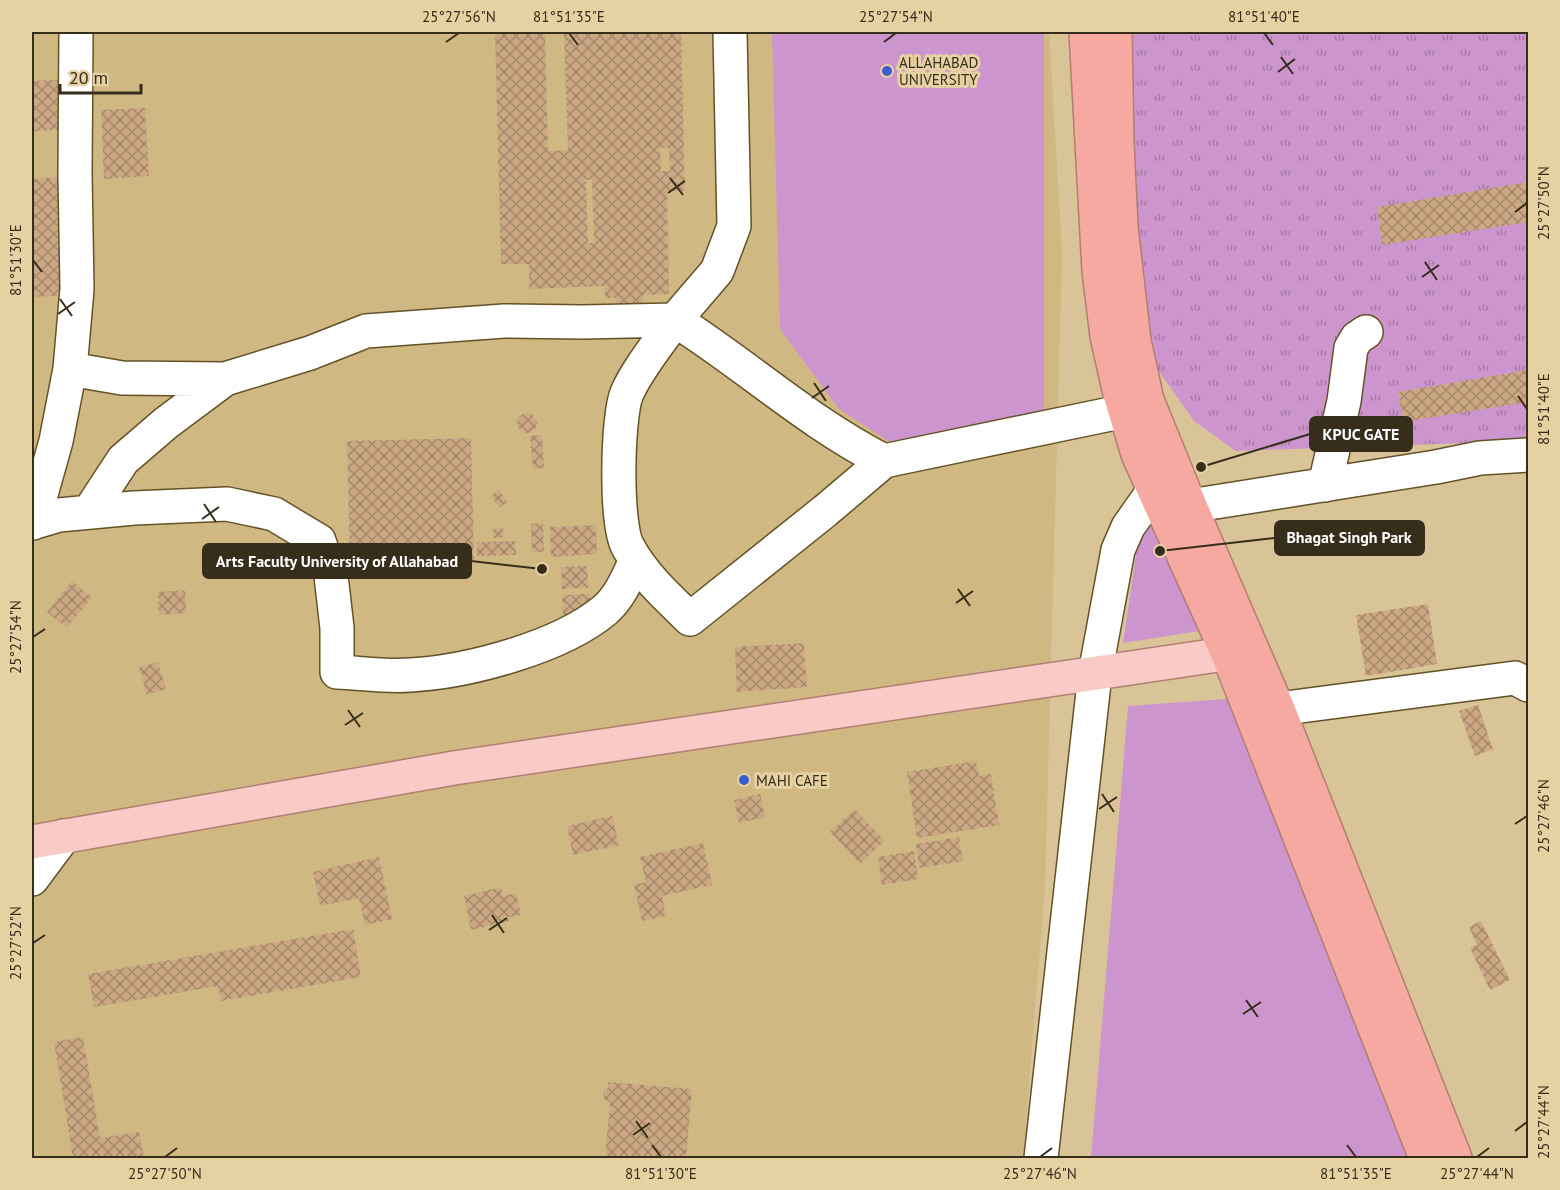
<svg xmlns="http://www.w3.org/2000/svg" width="1560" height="1190" font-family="'PT Sans',sans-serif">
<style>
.built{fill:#d0b883}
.grass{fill:url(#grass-tufts)}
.park{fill:#cd95cd}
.building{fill:url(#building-cross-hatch);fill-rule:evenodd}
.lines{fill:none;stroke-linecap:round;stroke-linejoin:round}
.minor-casing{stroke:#645227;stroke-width:36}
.major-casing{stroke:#b27e72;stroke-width:36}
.highway-casing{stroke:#b27e72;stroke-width:36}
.minor{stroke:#fff;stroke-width:33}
.major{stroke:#f9cbc7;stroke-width:33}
.highway{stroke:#f5a9a1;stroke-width:33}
.ticks{fill:none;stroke:#362d1b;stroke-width:2}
.poi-dot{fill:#3a5ecf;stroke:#e6d1a3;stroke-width:2}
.labels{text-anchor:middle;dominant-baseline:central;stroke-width:6;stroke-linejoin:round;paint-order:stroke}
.poi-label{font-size:15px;fill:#362d1b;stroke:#e6d1a3;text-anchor:start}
.leader{fill:none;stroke:#362d1b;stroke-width:2}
.callout-dot{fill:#362d1b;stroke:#e6d1a3;stroke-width:2}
.callout{fill:#362d1b;stroke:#362d1b;stroke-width:2}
.callout-label{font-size:16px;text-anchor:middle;font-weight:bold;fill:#fff}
.neatline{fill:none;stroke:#362d1b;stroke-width:2}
.ticks-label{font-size:15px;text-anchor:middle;fill:#362d1b}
</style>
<defs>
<pattern id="grass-tufts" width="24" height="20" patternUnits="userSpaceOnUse" patternTransform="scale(1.5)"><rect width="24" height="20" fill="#cd95cd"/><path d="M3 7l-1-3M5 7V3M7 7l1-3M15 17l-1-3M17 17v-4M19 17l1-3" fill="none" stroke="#a77aa6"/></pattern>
<pattern id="building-cross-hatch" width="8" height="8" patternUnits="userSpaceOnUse" patternTransform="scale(1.5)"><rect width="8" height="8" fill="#cca884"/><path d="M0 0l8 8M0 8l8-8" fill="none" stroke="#a6896b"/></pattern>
</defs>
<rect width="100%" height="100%" fill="#d9c497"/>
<!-- built -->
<path class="built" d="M 32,32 L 1049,32 L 1062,253 L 1045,886 L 1023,1158 L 32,1158 Z"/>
<!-- grass -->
<path class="grass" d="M 1113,32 L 1528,32 L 1528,441 L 1236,451 L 1194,421 L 1149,357 Z"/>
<!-- park -->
<path class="park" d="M 772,32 L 1044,32 L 1044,436 L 890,442 L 839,409 L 780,329 Z
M 1148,474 L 1218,628 L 1123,643 Z
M 1227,699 L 1415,1158 L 1091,1158 L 1128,706 Z"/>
<!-- building -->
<path class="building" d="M 495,32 L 545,32 L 548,151 L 568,150 L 564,32 L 681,32 L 685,191 L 667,191 L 669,294 L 643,295 L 644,317 L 616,318 L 616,298 L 605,298 L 605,286 L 529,289 L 529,264 L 501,264 ZM 660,148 L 669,148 L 670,171 L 661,171 ZM 586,180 L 592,180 L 594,243 L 588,243 Z
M 71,79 L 73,129 L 32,131 L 32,81 Z
M 145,108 L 149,176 L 104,179 L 101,110 Z
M 63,177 L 70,295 L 32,297 L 32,179 Z
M 1528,182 L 1528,222 L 1382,245 L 1377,207 Z
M 1528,370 L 1528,402 L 1403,422 L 1398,392 Z
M517 423a10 10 0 1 1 20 0a10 10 0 1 1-20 0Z
M 542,435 L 544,468 L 533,469 L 530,436 Z
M 471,438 L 474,560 L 350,564 L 347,441 Z
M 499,489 L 507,502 L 499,508 L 491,495 Z
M 543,523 L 544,552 L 532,552 L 531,524 Z
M 596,525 L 597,554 L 551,557 L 550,527 Z
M 503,528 L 504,537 L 494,538 L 493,529 Z
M 515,541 L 516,555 L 477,556 L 477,542 Z
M 587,566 L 588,588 L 562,589 L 561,567 Z
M 72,581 L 92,597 L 67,628 L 47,612 Z
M 185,590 L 186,613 L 159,615 L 158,592 Z
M 590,594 L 591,615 L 563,616 L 562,595 Z
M 1428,604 L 1437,664 L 1366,676 L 1356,615 Z
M 804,643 L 807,687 L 737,692 L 735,647 Z
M 158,662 L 166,689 L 147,695 L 139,667 Z
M 1478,705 L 1493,749 L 1475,756 L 1459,711 Z
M 976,761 L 979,776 L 991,774 L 999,825 L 917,838 L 907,772 Z
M 760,794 L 765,817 L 739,823 L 734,800 Z
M 855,809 L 885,841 L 860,864 L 830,832 Z
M 612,816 L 619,845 L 573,855 L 567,826 Z
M 959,837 L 963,861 L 919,868 L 916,844 Z
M 703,843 L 712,885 L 662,896 L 666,916 L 642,921 L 634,885 L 646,882 L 640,857 Z
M 914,851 L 918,879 L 882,885 L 878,857 Z
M 379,857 L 392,919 L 365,925 L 359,898 L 320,906 L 313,872 Z
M 501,887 L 503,896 L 516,893 L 521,915 L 508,917 L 509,921 L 471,930 L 464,896 Z
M 1481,921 L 1510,980 L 1490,990 L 1470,948 L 1477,945 L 1469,927 Z
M 353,929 L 361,977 L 221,1001 L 218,986 L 94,1007 L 88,974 Z
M 83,1037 L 100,1138 L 139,1132 L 144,1158 L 73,1158 L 54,1042 Z
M 608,1082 L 692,1089 L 686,1158 L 605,1158 L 610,1102 L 604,1099 L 603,1093 L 608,1087 Z"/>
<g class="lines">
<!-- minor casing -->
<g class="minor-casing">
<path id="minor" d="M 70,369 L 122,378 L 225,379 L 310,353 L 366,331 L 504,321 L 583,322 L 675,320 L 717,271 L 734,226 L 730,32
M 884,461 C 809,423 746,365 675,320 C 660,342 638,368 627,393 C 617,416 615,525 628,547 C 643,575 667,597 690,619 L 825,511 L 884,461 L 1125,411
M 1325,485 L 1344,401 L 1351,348 L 1357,338 L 1366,332
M 1190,506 L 1436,467 L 1480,458 L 1528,455
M 89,512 L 123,460 L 166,423 L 225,379
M 32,523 L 59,515 L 134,508 L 227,504 L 274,514 L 319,541 L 331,576 L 337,628 L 337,672 C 361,673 386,677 410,675 C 468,672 561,647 605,610 C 620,597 628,577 636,560
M 33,523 L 56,441 L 70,369 L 77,289 L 75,174 L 76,32
M 1278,709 L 1515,678 L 1528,685
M 32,879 L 64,836
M 1041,1158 L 1095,674 L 1118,550 L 1128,527 L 1154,490"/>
</g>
<!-- major casing -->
<g class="major-casing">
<path id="major" d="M 32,842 L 454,768 L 1252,650"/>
</g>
<!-- highway casing -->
<g class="highway-casing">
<path id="highway" d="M 1086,32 L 1099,271 L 1107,336 L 1120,394 L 1138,454 L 1228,654 L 1426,1158
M 1115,32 L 1117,145 L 1121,227 L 1134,341 L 1147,400 L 1190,506 L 1278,709 L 1455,1158"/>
</g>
<!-- minor -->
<use href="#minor" class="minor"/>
<!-- major -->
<use href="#major" class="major"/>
<!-- highway -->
<use href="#highway" class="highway"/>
</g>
<!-- ticks -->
<path class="ticks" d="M 569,33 L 578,45M 1264,33 L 1273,45M 446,42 L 459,33M 884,42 L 896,33M 1281,57 L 1293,74M 1278,72 L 1295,59M 670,178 L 683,195M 668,193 L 685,181M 1515,212 L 1527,203M 33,260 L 42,272M 1425,262 L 1437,280M 1422,277 L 1439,265M 60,299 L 72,316M 58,314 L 75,302M 814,383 L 826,401M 1518,396 L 1527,409M 812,398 L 829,386M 204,504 L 216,522M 202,519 L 219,507M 958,589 L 970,606M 956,603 L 973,591M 33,637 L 45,629M 348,710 L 360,727M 345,725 L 363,713M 1102,794 L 1114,812M 1099,809 L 1117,797M 1515,824 L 1527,816M 492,915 L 504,933M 489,930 L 507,918M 33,943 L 45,935M 1246,1000 L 1258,1017M 1243,1014 L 1261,1002M 636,1121 L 648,1138M 1515,1131 L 1527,1122M 633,1135 L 650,1123M 652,1145 L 661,1157M 1347,1145 L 1356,1157M 165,1157 L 177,1148M 1040,1157 L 1052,1148M 1477,1157 L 1489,1148"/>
<!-- markers -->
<g class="poi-dot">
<circle cx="887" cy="71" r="6"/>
<circle cx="744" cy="780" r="6"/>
</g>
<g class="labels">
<!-- poi labels -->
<g class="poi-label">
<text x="899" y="62">ALLAHABAD<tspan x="899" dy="17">UNIVERSITY</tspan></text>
<text x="756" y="780">MAHI CAFE</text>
</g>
</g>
<!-- callouts -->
<path class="leader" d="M1201 467L1310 434M1160 551L1275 538M542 569L471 561"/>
<g class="callout-dot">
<circle cx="1201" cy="467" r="6"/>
<circle cx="1160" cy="551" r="6"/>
<circle cx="542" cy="569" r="6"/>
</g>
<g class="callout">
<rect x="1310" y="417" width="102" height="34" rx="6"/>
<rect x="1275" y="521" width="149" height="34" rx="6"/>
<rect x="203" y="544" width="268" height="34" rx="6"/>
</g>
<g class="callout-label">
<text x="1361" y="440">KPUC GATE</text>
<text x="1349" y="543">Bhagat Singh Park</text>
<text x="337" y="567">Arts Faculty University of Allahabad</text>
</g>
<!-- border -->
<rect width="1560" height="1190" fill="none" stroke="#e6d1a3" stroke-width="66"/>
<!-- scale -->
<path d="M60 84v9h81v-9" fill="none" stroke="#362d1b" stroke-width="3"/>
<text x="69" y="84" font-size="18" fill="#362d1b" stroke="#e6d1a3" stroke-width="4.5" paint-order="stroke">20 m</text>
<rect x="33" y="33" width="1494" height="1124" class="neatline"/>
<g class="ticks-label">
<text x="459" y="22">25°27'56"N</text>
<text x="569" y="22">81°51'35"E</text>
<text x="896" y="22">25°27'54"N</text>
<text x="1264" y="22">81°51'40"E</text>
<text transform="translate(1544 203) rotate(-90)" y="5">25°27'50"N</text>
<text transform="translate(16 260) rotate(-90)" y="5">81°51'30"E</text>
<text transform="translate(1544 409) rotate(-90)" y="5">81°51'40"E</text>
<text transform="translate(16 637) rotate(-90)" y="5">25°27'54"N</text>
<text transform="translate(1544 816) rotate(-90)" y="5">25°27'46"N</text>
<text transform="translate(16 943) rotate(-90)" y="5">25°27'52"N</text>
<text transform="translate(1544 1122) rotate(-90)" y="5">25°27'44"N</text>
<text x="165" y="1179">25°27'50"N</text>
<text x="661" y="1179">81°51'30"E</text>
<text x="1040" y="1179">25°27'46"N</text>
<text x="1356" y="1179">81°51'35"E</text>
<text x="1477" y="1179">25°27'44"N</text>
</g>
</svg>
